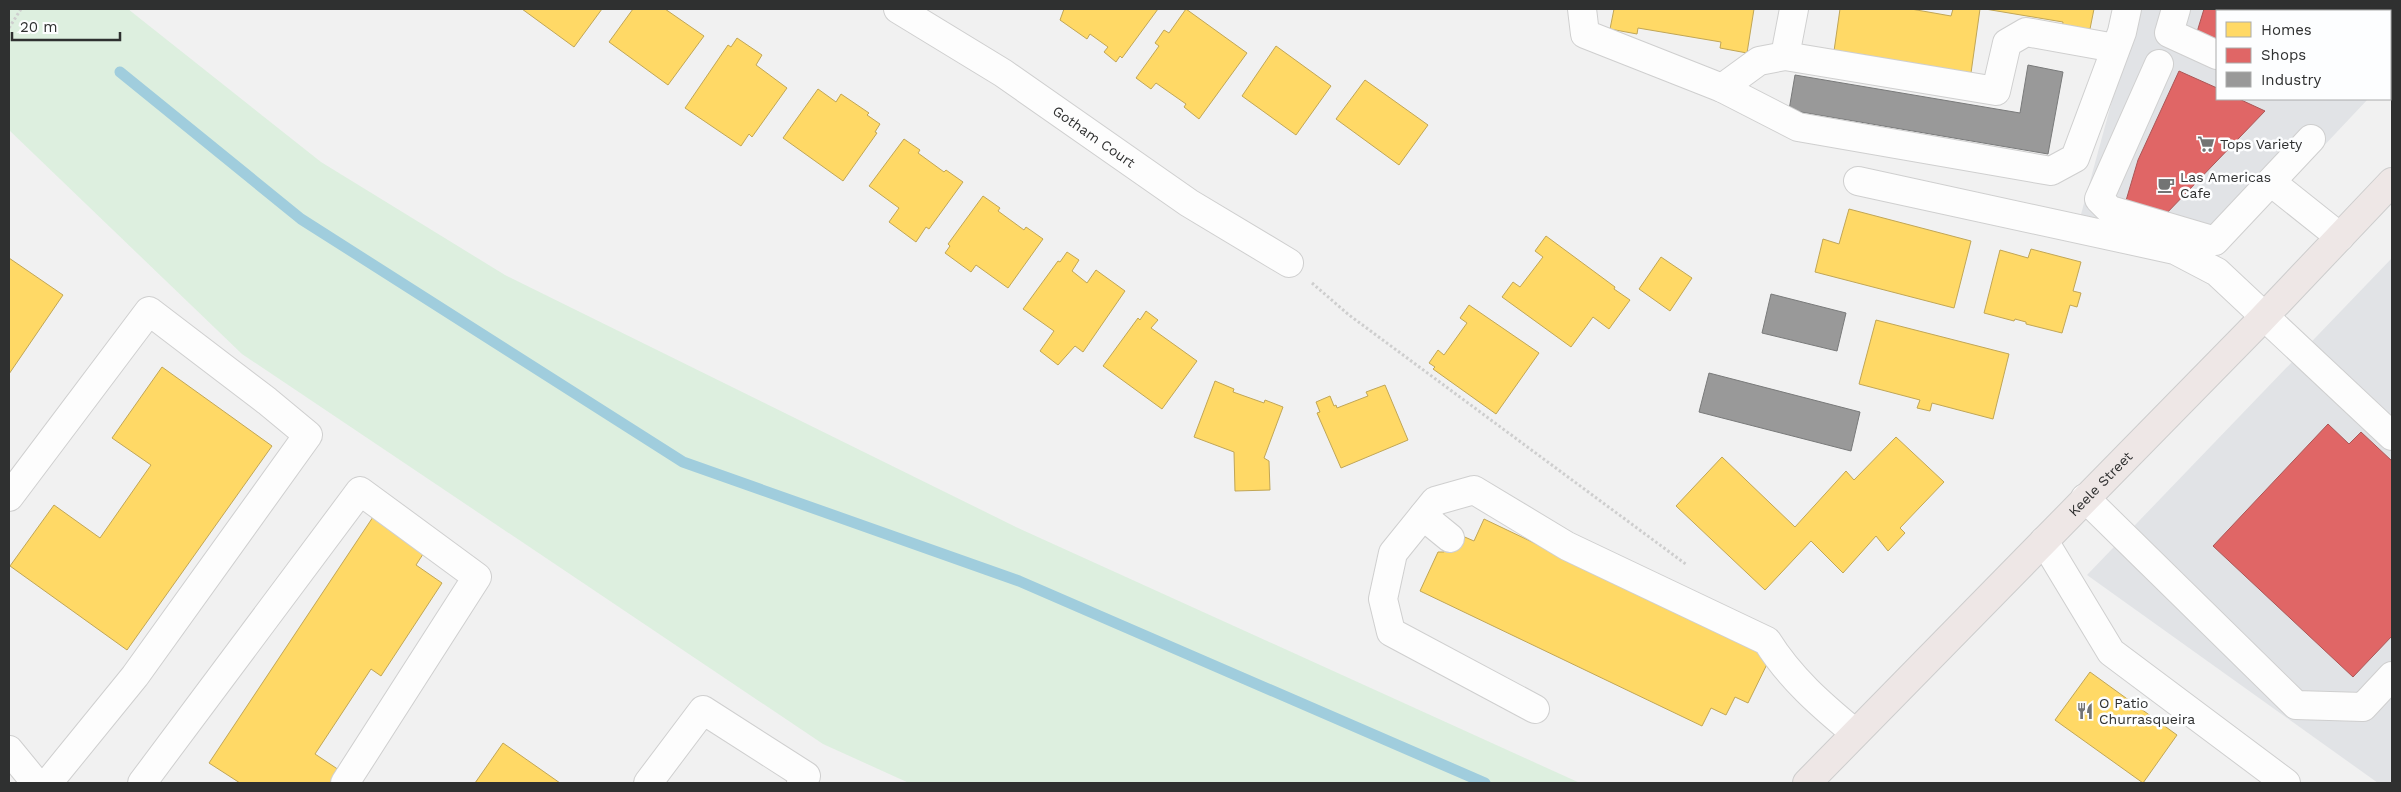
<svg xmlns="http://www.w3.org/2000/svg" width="2401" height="792" font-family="'Work Sans',sans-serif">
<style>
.built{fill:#e1e3e6}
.green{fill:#ddefdf}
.homes{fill:#ffd966;stroke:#c1a656}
.shops{fill:#e06666;stroke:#ab5656}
.industry{fill:#999;stroke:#797a7a}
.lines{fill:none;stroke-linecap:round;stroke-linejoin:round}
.stream{stroke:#a0cddd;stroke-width:11}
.minor-casing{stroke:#cfcfcf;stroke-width:30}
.major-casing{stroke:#cdcdcd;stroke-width:30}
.path{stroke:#cecece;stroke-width:3;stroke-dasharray:2.5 2.5;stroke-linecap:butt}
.minor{stroke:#fdfdfd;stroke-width:28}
.major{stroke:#eee7e6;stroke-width:28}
.labels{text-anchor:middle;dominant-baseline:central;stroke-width:5;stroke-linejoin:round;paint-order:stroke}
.street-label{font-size:14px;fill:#2f3030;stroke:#fdfeff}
.poi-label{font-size:14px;fill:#2f3030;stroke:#fdfeff;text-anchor:start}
</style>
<rect width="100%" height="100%" fill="#f1f1f1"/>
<!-- built -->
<path class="built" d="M 2137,9 L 2392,9 L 2392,73 L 2390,76 L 2390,11 L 2217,11 L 2217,99 L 2368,99 L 2222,254 L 2080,218 Z
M 2392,258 L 2392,783 L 2378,783 L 2087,575 Z"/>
<!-- green -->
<path class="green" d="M 9,9 L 128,9 L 321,162 L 505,275 L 1018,528 L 1580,783 L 909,783 L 823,744 L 242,354 L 9,130 Z"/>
<!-- homes -->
<path class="homes" d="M 522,9 L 602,9 L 574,47 Z
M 633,9 L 665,9 L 704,36 L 668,85 L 609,42 Z
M 1064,9 L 1158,9 L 1122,58 L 1120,56 L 1116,62 L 1104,52 L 1108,47 L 1090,34 L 1087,39 L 1060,20 Z
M 1186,9 L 1247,53 L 1199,119 L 1184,107 L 1186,104 L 1156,83 L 1151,89 L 1136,78 L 1159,46 L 1155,43 L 1164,30 L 1169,33 Z
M 1614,9 L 1754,9 L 1747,53 L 1720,48 L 1721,42 L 1638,28 L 1637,34 L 1610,29 Z
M 1840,9 L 1911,9 L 1951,16 L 1953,9 L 1980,9 L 1970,80 L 1945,70 L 1864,55 L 1862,64 L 1833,58 Z
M 1985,9 L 2094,9 L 2089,34 L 2062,29 L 2063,22 Z
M 737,38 L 762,55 L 756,65 L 787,88 L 752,137 L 749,134 L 741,146 L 685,108 L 728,45 L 731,47 Z
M 1276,46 L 1331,86 L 1296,135 L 1242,96 Z
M 1365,80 L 1428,125 L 1399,165 L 1336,119 Z
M 818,89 L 836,102 L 841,94 L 869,113 L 867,115 L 880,124 L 875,132 L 877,133 L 843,181 L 783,138 Z
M 904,139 L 920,150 L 918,153 L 944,172 L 946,170 L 963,182 L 929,229 L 926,227 L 916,242 L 889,222 L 899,208 L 869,186 Z
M 983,196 L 1000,208 L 998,211 L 1024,230 L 1026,227 L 1043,239 L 1008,288 L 976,265 L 971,272 L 945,253 L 950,246 L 948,244 Z
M 1849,209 L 1971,241 L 1954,308 L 1815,272 L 1823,239 L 1839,244 Z
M 1546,236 L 1615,287 L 1614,289 L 1630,300 L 1609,329 L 1593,317 L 1571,347 L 1502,297 L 1513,282 L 1520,287 L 1543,257 L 1535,251 Z
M 2031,249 L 2081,262 L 2073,291 L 2081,293 L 2077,307 L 2070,305 L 2062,333 L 2026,324 L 2026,322 L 2015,319 L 2014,321 L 1984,313 L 2000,250 L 2028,258 Z
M 1067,252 L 1079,260 L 1072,271 L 1087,283 L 1096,270 L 1125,291 L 1083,352 L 1075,346 L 1058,365 L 1040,351 L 1054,331 L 1023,309 L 1058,261 L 1060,262 Z
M 1661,257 L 1692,278 L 1670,311 L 1639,289 Z
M 9,258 L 63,295 L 9,374 Z
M 1469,305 L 1539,353 L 1496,414 L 1433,369 L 1435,367 L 1429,363 L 1438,350 L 1444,355 L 1467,323 L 1460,318 Z
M 1146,311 L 1158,320 L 1151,328 L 1197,361 L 1162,409 L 1103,366 L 1138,318 L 1140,320 Z
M 1876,320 L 2009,354 L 1993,419 L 1932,403 L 1930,411 L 1917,408 L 1920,400 L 1859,384 Z
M 162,367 L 272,446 L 127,650 L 10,566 L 54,505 L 100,538 L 151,465 L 112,438 Z
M 1215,381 L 1234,389 L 1233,392 L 1264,403 L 1265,400 L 1283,407 L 1264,458 L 1269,461 L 1270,490 L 1235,491 L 1234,452 L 1194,437 Z
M 1385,385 L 1408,440 L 1341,468 L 1317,413 L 1320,412 L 1316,402 L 1330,396 L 1334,406 L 1336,405 L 1337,408 L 1368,396 L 1366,392 Z
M 1896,437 L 1944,482 L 1900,528 L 1905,533 L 1888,551 L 1876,536 L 1843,573 L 1811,541 L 1765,590 L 1676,506 L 1722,457 L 1795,527 L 1846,471 L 1854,480 Z
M 375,514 L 427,548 L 416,565 L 442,583 L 381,676 L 371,669 L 315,754 L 345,774 L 339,783 L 240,783 L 209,763 Z
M 1484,519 L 1771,656 L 1748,703 L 1735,697 L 1726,715 L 1711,708 L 1702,726 L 1420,591 L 1438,552 L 1444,552 L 1453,532 L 1474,541 Z
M 2090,672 L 2177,735 L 2143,783 L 2055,720 Z
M 503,743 L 560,783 L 475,783 Z"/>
<!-- shops -->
<path class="shops" d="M 2204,9 L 2316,9 L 2314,11 L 2217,11 L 2217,41 L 2197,32 Z
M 2179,71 L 2217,88 L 2217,99 L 2239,99 L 2265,111 L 2164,216 L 2125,204 L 2138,160 Z
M 2328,424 L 2349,444 L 2361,432 L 2392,461 L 2392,636 L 2353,677 L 2213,546 Z"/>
<!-- industry -->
<path class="industry" d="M 2028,65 L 2063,72 L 2048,154 L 1789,110 L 1795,75 L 2020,113 Z
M 1771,294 L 1846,313 L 1837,351 L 1762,333 Z
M 1709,373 L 1860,412 L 1851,451 L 1699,412 Z"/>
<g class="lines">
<!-- stream -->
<path class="stream" d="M 120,72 L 301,219 L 683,462 L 1019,581 L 1485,783"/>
<!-- minor casing -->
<g class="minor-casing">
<g id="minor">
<path id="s1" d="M 898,9 L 1003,73 L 1189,203 L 1289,263"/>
<path d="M 1582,9 L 1585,34 L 1722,88 L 1798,127 L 2051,171 L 2075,158 L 2122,32 L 2127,9"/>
<path d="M 2176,9 L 2169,33 L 2217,55"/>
<path d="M 2355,11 L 2358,9"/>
<path d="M 1785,56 L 1794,9"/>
<path d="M 2159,64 L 2099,199 L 2110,210 L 2215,241 L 2311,139"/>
<path d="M 1722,88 L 1759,61 L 1785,56 L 1996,91 L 2007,43 L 2026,32 L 2115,48"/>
<path d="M 1858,181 L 2175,250 L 2217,272 L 2392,436"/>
<path d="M 2271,182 L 2340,237"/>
<path d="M 9,497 L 149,311 L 267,401 L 308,435 L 135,676 L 48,783"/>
<path d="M 2085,498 L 2296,705 L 2363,707 L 2392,676"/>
<path d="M 1423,516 L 1450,538"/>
<path d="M 2044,541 L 2111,652 L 2286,783"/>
<path d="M 1535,709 L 1391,632 L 1383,599 L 1393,553 L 1435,501 L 1474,490 L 1567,546 L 1767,641 C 1790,678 1821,705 1855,733"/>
<path d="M 9,750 L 36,783"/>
<path d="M 142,783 L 360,491 L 477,577 L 345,783"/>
<path d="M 648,783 L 703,710 L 806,776 L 801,783"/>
</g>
</g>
<!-- major casing -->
<g class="major-casing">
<g id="major">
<path id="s2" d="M 1807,783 L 2260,321 L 2392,182"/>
</g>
</g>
<!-- path -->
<path class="path" d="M 9,28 L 21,9
M 1312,283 L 1349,315 L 1687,565"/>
<!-- minor -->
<use href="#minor" class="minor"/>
<!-- major -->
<use href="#major" class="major"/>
</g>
<!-- icons -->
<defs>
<g id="supermarket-bare" transform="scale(1.35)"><path d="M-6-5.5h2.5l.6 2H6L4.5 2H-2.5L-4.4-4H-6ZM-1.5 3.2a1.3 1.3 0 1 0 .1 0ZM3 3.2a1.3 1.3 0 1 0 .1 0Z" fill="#737474" stroke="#fdfeff" stroke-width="2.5" paint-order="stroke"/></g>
<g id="cafe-bare" transform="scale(1.35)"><path d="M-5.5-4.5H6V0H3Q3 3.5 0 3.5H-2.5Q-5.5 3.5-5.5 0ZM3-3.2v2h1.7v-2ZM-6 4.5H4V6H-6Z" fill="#737474" stroke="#fdfeff" stroke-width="2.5" paint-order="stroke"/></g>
<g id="restaurant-bare" transform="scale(1.35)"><path d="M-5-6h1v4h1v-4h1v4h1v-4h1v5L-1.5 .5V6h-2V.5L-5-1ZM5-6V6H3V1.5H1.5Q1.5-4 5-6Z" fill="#737474" stroke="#fdfeff" stroke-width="2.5" paint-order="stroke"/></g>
</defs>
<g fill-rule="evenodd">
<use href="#supermarket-bare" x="2206" y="144"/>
<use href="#cafe-bare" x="2166" y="185"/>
<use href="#restaurant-bare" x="2085" y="711"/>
</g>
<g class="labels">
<!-- street labels -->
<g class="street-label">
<text stroke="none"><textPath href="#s1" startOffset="234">Gotham Court</textPath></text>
<text stroke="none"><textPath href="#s2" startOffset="419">Keele Street</textPath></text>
</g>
<!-- poi labels -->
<g class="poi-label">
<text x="2220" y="144">Tops Variety</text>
<text x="2180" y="177">Las Americas<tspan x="2180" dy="16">Cafe</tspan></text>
<text x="2099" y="703">O Patio<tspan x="2099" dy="16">Churrasqueira</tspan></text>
</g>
</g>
<!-- border -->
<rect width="2401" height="792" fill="none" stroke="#2f3030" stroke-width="20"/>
<!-- legend -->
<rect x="2216" y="10" width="175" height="90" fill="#fdfeff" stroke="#abacac"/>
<rect x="2226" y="22" width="25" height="15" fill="#ffd966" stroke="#abacac"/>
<text x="2261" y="35" font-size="15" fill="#2f3030">Homes</text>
<rect x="2226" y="48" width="25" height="15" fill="#e06666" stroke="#abacac"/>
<text x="2261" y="60" font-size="15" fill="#2f3030">Shops</text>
<rect x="2226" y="72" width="25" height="15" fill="#999999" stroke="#abacac"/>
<text x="2261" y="85" font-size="15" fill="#2f3030">Industry</text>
<!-- scale -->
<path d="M12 32v8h108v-8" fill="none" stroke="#2f3030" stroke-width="2.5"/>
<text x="20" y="32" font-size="15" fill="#2f3030" stroke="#fdfeff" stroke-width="4" paint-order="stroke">20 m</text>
</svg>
